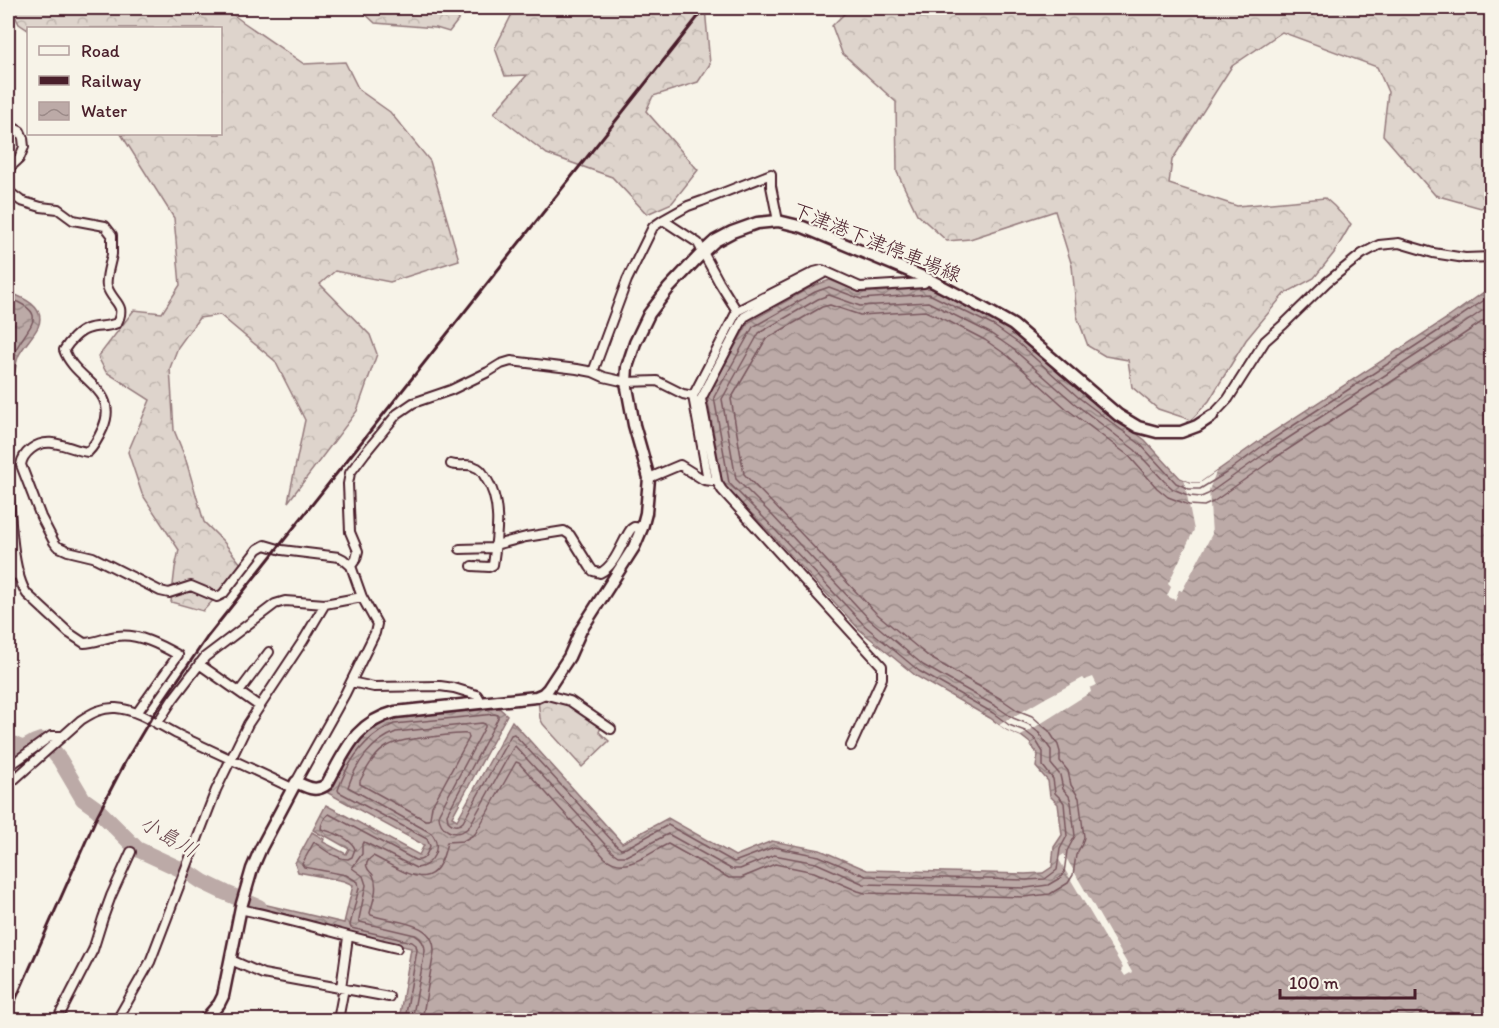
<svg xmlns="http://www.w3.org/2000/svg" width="1499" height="1028" font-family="Itim,'Klee One',sans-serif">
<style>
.forest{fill:url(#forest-crowns);stroke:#947a7c;stroke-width:1.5}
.water{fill:url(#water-waves);stroke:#8e7275;stroke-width:1.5}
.pier{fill:#f7f3e8}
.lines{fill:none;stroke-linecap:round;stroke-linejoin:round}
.shore{stroke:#78575d;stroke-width:1.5}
.river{stroke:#bcaaa7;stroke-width:16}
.street-casing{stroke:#4a1f2b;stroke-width:12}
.secondary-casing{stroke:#4a1f2b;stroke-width:15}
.street{stroke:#f7f3e8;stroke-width:8}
.secondary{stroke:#f7f3e8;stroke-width:10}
.rail{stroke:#4a1f2b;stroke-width:3}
.labels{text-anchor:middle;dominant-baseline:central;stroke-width:4.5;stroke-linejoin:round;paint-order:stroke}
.street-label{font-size:20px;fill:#4a1f2b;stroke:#f7f3e8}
.water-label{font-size:21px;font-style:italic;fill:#6c4950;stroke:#f7f3e8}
</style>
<defs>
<pattern id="forest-crowns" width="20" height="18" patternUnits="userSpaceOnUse" patternTransform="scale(1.5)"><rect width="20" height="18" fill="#ded4cc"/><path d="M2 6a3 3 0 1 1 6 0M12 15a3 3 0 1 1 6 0" fill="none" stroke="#c0b6af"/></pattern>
<pattern id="water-waves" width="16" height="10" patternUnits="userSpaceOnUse" patternTransform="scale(1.5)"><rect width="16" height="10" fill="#bcaaa7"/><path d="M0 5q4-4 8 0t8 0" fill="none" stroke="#9b8a88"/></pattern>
</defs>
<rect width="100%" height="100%" fill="#f7f3e8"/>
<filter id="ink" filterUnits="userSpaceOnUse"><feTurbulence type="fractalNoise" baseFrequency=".0167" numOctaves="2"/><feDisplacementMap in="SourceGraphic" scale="12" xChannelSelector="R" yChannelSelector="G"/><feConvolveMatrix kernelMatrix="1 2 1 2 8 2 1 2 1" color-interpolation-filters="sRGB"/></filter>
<g filter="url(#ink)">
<!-- forest -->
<path class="forest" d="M 11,8 L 224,8 L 243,22 L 304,64 L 345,62 L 359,90 L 390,112 L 430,161 L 459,260 L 390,282 L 335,271 L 320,284 L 370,335 L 377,354 L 357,411 L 288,502 L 305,420 L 275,361 L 220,315 L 199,318 L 178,347 L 170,368 L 174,430 L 185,457 L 204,522 L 223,541 L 244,568 L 203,611 L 171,602 L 175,568 L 179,550 L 142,494 L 128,452 L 150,400 L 106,372 L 98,357 L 134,310 L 162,313 L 180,285 L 174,218 L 121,134 L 220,134 L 220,28 L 28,28 L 28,30 L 19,24 Z
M 359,8 L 465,8 L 459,19 L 449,32 L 436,28 L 375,23 Z
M 515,8 L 705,8 L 710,64 L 698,82 L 653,96 L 646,111 L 698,170 L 672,203 L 647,214 L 612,177 L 547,154 L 494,113 L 527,75 L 505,76 L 495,48 Z
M 850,8 L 1491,8 L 1491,202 L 1481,208 L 1435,195 L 1383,135 L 1388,92 L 1377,67 L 1282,32 L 1232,66 L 1172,160 L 1169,184 L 1237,206 L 1325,198 L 1334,206 L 1351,224 L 1334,253 L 1314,278 L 1284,294 L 1246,340 L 1209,401 L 1191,420 L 1158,409 L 1132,387 L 1128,360 L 1105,356 L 1088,346 L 1077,316 L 1072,266 L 1055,211 L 970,239 L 947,241 L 917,214 L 897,172 L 896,102 L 842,53 L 832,26 Z
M 547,698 L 570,703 L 602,725 L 599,732 L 609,741 L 582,767 L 543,724 L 540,718 L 538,699 Z"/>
<!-- water -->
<path class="water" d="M 830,280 L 861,293 L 930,288 L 959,301 L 997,321 L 1022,339 L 1082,392 L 1145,440 L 1180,478 L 1191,483 L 1200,483 L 1262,439 L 1449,317 L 1491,287 L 1491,1020 L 399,1020 L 411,948 L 347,933 L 245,907 L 246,900 L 344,923 L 353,885 L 344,881 L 298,872 L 295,863 L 312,832 L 324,839 L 323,842 L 346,854 L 349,849 L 326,836 L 325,837 L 313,830 L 326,805 L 419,855 L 424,845 L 328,793 C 346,759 355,734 392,719 L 499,708 L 507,715 L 452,817 L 457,820 L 512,721 L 622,843 L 668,818 L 735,856 L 772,841 L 820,850 L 867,870 L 1025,874 L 1043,873 L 1052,867 L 1054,847 L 1062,835 L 1058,804 L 1050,796 L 1048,781 L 1036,767 L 1038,755 L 1030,743 L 1021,736 L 1007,730 L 990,718 L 916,676 L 860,630 L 760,522 L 723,486 L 707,396 L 749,322 L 813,286 Z
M 8,292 C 22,297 47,307 38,327 C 33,337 24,345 19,355 C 16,361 16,368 14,374 L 12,376 L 8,378 Z"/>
<!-- pier -->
<path class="pier" d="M 1216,472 L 1209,490 L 1212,534 L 1182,591 L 1179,590 L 1175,600 L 1167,596 L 1171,587 L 1168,584 L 1194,530 L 1184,480 L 1191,483 L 1200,483 Z
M 1093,677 L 1097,685 L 1090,688 L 1091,692 L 1021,736 L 1007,730 L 999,725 L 1047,697 L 1083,678 L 1085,680 Z
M 1064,854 L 1132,972 L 1125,976 L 1121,970 L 1123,968 L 1058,858 Z"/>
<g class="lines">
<!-- shore -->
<path class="shore" d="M 8,298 C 51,314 29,324 15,351 C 11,357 11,363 9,370 L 8,372
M 468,734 L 469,738 L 432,806 L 430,818 L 428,820 L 425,820 L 360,784 L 360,781 C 380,743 389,741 431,737 C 443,736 456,733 468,734 Z
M 405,1020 L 417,950 L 416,945 L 412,942 L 351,928 L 350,925 L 359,888 L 358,882 L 346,875 L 304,867 L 302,864 L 314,842 C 323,849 336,859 348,859 L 352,857 L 355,849 C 351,838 332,832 321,829 C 321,824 325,816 329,814 L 415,860 C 424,862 427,854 430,846 L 427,839 L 339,792 L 338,790 C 348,761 365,736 394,724 L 495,714 L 498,715 L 498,718 L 447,814 L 448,821 C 453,826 458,827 463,822 L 511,735 L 514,734 L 617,846 L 621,849 L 626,848 L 668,825 L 734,862 L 774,847 L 819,856 L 866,876 L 1026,880 L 1045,879 L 1057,870 L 1060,849 L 1067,836 L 1064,803 L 1062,800 L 1055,793 L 1053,779 L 1043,766 L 1043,752 L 1035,739 L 1025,731 L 1009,725 L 993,713 L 919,671 L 865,626 L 764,518 L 729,483 L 714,397 L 753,327 L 815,292 L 829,287 L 861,299 L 929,294 L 994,326 L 1018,343 L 1078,397 L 1140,444 L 1176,483 L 1189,489 L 1200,489 L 1226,473 L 1265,444 L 1452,322 L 1492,295
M 412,1020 L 425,951 C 425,944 422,939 415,935 L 360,922 L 359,919 L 366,885 L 363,876 L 352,868 L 362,854 L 362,844 L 364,842 L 416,868 C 433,867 443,846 431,833 L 348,787 C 356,763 372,741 396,732 L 482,723 L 485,724 L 485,727 L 439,813 C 438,831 456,839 469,827 L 513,748 L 515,746 L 612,852 L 618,856 L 626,856 L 668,834 L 731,869 L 740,869 L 774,855 L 816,863 L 864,884 L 1026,888 L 1048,885 L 1060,878 L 1064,873 L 1067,851 L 1075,836 L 1071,802 L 1069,796 L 1063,789 L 1060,775 L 1051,764 L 1051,750 L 1039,733 L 1028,724 L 1013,718 L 997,707 L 923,665 L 870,620 L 770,513 L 736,479 L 722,399 L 759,333 L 818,299 L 829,295 L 860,306 L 928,302 L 990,333 L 1013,349 L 1074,403 L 1135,450 L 1164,481 L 1173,489 L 1190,496 L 1201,497 L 1208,494 L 1270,450 L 1456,329 L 1492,304
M 422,1020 L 434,952 C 435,920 393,923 371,915 L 370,913 C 373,901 379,887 373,875 C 371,872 368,871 367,867 C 365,863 370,858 373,856 C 406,872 436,899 447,842 L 463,841 L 475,834 L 516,762 L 519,763 L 605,858 C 627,875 648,853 668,844 L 729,878 L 741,878 L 775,864 L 814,872 L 858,891 L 865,893 L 1024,897 L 1050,894 L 1068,883 L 1073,875 L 1076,855 L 1082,844 L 1084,837 L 1079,798 L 1071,785 L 1068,771 L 1060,761 L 1060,752 L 1058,745 L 1049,731 L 1032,716 L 1017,710 L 1001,699 L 929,657 L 876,613 L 776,507 L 744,474 L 731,399 L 766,339 L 822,307 L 830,305 L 860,315 L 925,311 L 950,322 L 985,340 L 1008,356 L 1068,410 L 1129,456 L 1157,488 L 1168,497 L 1189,505 L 1204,506 L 1213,502 L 1275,458 L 1461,336 L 1492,315"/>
<!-- river -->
<path class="river" d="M 8,741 C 28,754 23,745 41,740 L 47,744 L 60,760 L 83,799 L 97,809 L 137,849 L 191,874 L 203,882 L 226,893 L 259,907"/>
<!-- street casing -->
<g class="street-casing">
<path id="street" d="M 8,125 L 20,131 L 23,138 L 24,147 L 19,159 L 8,169
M 8,191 L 21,201 L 41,207 L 58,209 L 73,220 L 105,226 L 112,235 C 112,241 112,247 112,254 C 111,262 105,278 107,286 C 112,303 127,303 117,323 C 106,328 96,325 87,329 C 78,332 69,342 64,350 C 75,381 120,389 103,428 C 99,437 95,445 88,452 C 69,450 50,434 31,449 C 26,453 22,457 21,465 L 41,517 L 54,542 L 57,546 L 68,551 L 93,557 L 160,591 L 169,593 L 191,586 L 217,597 L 223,594 L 258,549 L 265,545 L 282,550 L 339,557 L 343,559 L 351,566
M 826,272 L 744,317 L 701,399 L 717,482 L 722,490 L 882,666 L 882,678 L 851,746
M 737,311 L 719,282 L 698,243 L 663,220 L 688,206 L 702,201 L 771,174 L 771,186 L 778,221
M 593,372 L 627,280 L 653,227 L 663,220
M 693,396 L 737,311 L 814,272 L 822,270 L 860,287 L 924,283 L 928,279
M 1212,416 L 1228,399 L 1265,341 L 1284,324 L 1327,282 L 1362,254 L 1379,245 L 1399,243 L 1433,253 L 1465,258 L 1492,257
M 451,464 C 459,467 468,463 475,467 C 479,468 483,473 485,477 C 503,501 497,537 493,565 L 489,567 L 472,566
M 649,478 L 680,465 L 704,480 L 712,481
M 8,491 L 9,496 C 11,522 13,574 27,594 L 69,633 L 84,643 C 95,643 106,637 117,636 C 138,633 160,645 178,655 L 137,713
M 495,545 L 526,537 L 564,531 L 570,535 L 590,567 L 593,571 L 600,573 C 616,565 621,543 631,529 L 634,527 L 642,528
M 460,549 L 495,548
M 8,575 L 19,574
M 199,664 L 259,706
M 351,682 L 374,687 L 440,686 L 454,688 L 477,695 L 479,698 L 480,703
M 239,692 L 269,652
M 543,694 L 570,701 L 611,729
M 157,724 L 173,699 L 205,657 L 275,604 L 285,601 L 325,604 L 362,597
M 8,767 L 51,736 L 62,736
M 296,782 L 345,694 L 375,633 L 377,624 L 362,597 L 351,566 L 356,559 L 358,551 L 350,532 L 348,484 L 350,473 L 365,453 L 397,414 L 413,403 L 451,390 L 488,372 L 501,364 L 511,361 L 577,369 L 593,372 L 604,377 L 626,382 L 657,381 L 683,394 L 693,396 L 708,480
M 8,785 L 81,720 C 92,713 102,707 116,708 C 139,710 159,725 179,735 C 216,753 255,770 292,788
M 240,909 C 293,920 344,936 397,948
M 231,960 L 263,974 L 389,997
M 341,988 L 348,937
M 57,1020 L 93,950 L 103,918 L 111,896 L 131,852
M 117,1020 L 150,962 L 216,790 L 248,724 L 303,641 L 325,604
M 338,1020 L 344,988"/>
</g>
<!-- secondary casing -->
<g class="secondary-casing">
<path id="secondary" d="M 205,1020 L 219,1004 L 223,996 L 241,907 L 252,869 L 261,848 L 296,782 C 307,787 316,793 327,784 C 346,750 355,723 395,712 L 536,697 L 543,694 L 548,689 L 569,657 L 581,630 L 634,547 L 642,528 L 646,513 L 649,478 L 634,425 L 626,382 L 627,367 L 635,343 L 649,314 L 668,289 L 703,252 L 715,241 L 732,232 L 757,223 L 778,221 L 803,227 L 928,279 L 983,308 L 1013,325 L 1118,415 L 1138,427 L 1157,432 L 1181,432 L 1197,426 L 1212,416"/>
</g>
<!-- street -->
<use href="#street" class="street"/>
<!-- secondary -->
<use href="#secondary" class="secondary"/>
<!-- rail -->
<path class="rail" d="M 8,1017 L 97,816 L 125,762 L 150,720 L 208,636 L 705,8"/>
</g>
</g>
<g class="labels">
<!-- street labels -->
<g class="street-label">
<text transform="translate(877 242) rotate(22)">下津港下津停車場線</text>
</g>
<!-- water labels -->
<g class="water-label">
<text transform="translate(169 836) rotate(30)">小島川</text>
</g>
</g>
<!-- margin -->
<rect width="1499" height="1028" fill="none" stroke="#f7f3e8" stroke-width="30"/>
<rect x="15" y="15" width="1469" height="998" fill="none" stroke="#4a1f2b" stroke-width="2" filter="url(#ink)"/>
<!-- legend -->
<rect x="27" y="27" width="195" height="108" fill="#f7f3e8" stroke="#b29e9c" stroke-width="1.5"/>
<rect x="39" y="46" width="30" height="9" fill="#f7f3e8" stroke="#b29e9c" stroke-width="1.5"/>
<text x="81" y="57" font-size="18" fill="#4a1f2b">Road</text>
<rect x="39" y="76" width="30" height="9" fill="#4a1f2b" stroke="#b29e9c" stroke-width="1.5"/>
<text x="81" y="87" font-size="18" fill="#4a1f2b">Railway</text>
<rect x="39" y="102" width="30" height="18" fill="url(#water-waves)" stroke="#b29e9c" stroke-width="1.5"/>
<text x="81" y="117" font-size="18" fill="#4a1f2b">Water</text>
<!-- scale -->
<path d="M1280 989v9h135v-9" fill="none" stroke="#4a1f2b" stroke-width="3"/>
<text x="1289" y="989" font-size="18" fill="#4a1f2b" stroke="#f7f3e8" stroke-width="4.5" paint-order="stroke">100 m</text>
</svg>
